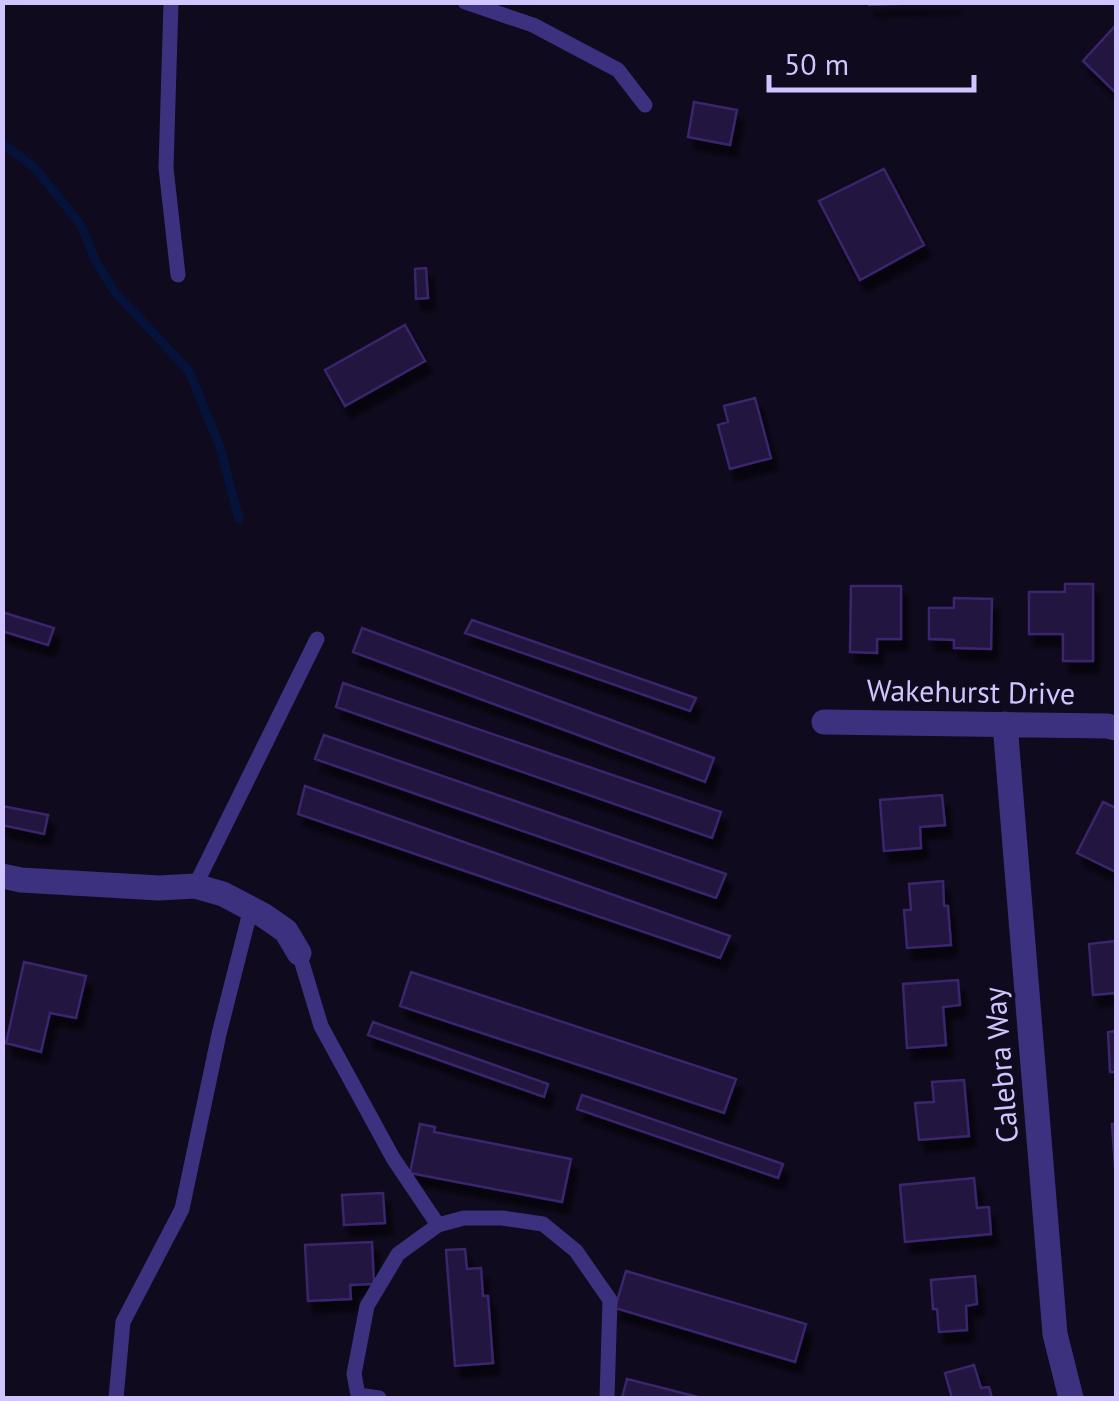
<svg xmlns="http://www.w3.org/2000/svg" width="1119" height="1401" font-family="'PT Sans',sans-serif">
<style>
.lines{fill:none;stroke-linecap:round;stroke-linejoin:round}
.stream{stroke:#05133a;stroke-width:9}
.building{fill:#21153f;stroke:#3a256d;stroke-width:2.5;filter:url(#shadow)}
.lane{stroke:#3c317f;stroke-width:15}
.street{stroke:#3c317f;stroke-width:25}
.labels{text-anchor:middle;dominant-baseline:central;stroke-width:8;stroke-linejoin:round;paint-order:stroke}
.street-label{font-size:30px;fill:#d1c5ff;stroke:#0f0a1d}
</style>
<defs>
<filter id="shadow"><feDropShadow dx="6" dy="11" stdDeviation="2.5" flood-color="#0009"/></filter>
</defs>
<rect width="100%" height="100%" fill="#0f0a1d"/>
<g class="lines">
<!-- stream -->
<path class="stream" d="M 2,143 L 35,168 L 81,225 L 96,262 L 114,291 L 189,371 L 220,447 L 239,519"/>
</g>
<!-- building -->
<path class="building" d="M 869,2 L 958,2 L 869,5 Z
M 1116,25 L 1116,93 L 1083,61 Z
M 694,102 L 737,110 L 730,145 L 688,137 Z
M 884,169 L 924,245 L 860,280 L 819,201 Z
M 426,268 L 428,298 L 416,299 L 415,269 Z
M 405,325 L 425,361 L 345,406 L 325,370 Z
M 755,398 L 771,458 L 730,469 L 718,425 L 728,422 L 724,406 Z
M 1065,584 L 1093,584 L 1093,661 L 1063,661 L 1063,634 L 1029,634 L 1029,592 L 1065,592 Z
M 851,586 L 901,586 L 901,639 L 877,639 L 877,653 L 850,652 Z
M 954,598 L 992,599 L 991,649 L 954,648 L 954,640 L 929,639 L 929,608 L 954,608 Z
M 2,612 L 54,628 L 48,645 L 2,631 Z
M 472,620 L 696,698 L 690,711 L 465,633 Z
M 362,628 L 714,758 L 705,782 L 353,652 Z
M 343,683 L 721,812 L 712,838 L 336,707 Z
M 324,735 L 726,874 L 716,898 L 315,759 Z
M 305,786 L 730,936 L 720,958 L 298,814 Z
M 942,795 L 945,825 L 920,827 L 921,848 L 884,851 L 880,800 Z
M 1103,802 L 1116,808 L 1116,872 L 1077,853 Z
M 2,806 L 48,815 L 44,834 L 2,825 Z
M 943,881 L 944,906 L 948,906 L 951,945 L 907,948 L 904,910 L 911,910 L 909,884 Z
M 1116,941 L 1116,993 L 1093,995 L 1089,944 Z
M 24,962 L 86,976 L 76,1018 L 50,1013 L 41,1052 L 6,1043 Z
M 411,972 L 736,1079 L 724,1113 L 400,1006 Z
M 958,980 L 960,1005 L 943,1007 L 946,1045 L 907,1048 L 903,984 Z
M 373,1022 L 548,1084 L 544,1097 L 368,1035 Z
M 1116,1031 L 1116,1072 L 1110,1072 L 1108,1032 Z
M 964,1080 L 969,1136 L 919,1140 L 915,1103 L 934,1102 L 932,1082 Z
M 582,1095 L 783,1164 L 778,1178 L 577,1109 Z
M 420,1124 L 435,1127 L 434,1132 L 571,1159 L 562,1202 L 410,1173 Z
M 1112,1124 L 1116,1124 L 1116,1181 Z
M 974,1178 L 977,1208 L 989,1207 L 991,1234 L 905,1242 L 900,1185 Z
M 383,1193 L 385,1223 L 344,1225 L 342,1195 Z
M 372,1242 L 374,1284 L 350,1285 L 351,1299 L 308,1301 L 305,1245 Z
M 465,1249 L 467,1269 L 481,1268 L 483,1296 L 488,1296 L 493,1363 L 455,1366 L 446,1250 Z
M 626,1271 L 806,1324 L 795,1362 L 615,1308 Z
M 975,1276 L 977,1304 L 966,1306 L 967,1330 L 939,1332 L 937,1309 L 933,1309 L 931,1280 Z
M 974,1365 L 981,1388 L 989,1387 L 992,1398 L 950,1398 L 952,1398 L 945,1373 Z
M 627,1379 L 702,1398 L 622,1398 Z"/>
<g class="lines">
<!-- lane -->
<path class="lane" d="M 171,2 L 166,168 L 178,275
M 465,2 L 533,25 L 618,70 L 645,105
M 195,886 L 317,639
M 299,953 L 321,1026 L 393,1158 L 438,1225
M 116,1398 L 123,1322 L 182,1209 L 219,1034 L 251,908
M 379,1398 L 358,1395 L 354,1374 L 367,1306 L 398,1254 L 438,1225 L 464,1218 L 502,1218 L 543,1224 L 576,1251 L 610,1300 L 607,1398"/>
<!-- street -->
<path class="street" d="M 824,722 L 1107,726 L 1116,728
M 1005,724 L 1055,1334 L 1071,1398
M 2,876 L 21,880 L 159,888 L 195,886 L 223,894 L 263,915 L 286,931 L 299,953"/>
</g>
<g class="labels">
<!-- street labels -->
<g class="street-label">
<text transform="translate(971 691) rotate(1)">Wakehurst Drive</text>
<text transform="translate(1000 1065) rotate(-95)">Calebra Way</text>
</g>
</g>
<!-- border -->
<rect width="1119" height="1401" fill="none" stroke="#d1c5ff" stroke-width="10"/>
<!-- scale -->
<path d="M769 75v15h205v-15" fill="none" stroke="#d1c5ff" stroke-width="5"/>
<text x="784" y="75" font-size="30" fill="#d1c5ff" stroke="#0f0a1d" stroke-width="8" paint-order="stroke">50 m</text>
</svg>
